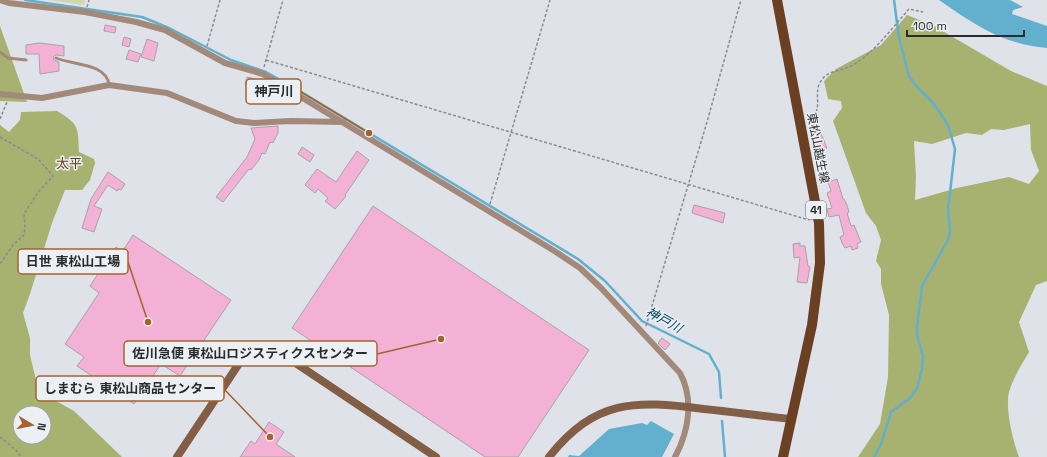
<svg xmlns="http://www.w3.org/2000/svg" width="1047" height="457" font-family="'Space Grotesk','Noto Sans JP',sans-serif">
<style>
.green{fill:#cfd7ad}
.forest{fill:#a7b271;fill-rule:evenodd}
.water{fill:#63afce}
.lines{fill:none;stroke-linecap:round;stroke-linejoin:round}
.stream{stroke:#63afce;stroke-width:2.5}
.building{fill:#f2b1d5;stroke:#aaa3a7}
.path{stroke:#898b8f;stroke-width:1.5;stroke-dasharray:3 2;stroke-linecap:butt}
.lane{stroke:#a38979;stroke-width:3}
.street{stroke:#a38979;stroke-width:6}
.secondary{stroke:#835e46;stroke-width:8}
.primary{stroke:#6b3f22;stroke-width:10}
.labels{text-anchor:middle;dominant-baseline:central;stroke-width:3;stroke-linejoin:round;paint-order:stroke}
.shield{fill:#ecf0f5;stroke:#646669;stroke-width:1}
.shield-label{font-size:11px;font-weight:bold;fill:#2a2b2d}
.street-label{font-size:12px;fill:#2a2b2d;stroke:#ecf0f5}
.neighbourhood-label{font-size:13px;fill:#663a15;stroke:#ecf0f5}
.water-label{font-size:13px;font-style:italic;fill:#05495f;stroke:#ecf0f5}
.leader{fill:none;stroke:#a4632e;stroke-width:1.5}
.callout-dot{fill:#a4632e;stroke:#ecf0f5;stroke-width:1.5}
.callout{fill:#ecf0f5;stroke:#a4632e;stroke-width:1.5}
.callout-label{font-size:13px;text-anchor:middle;font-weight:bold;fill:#2a2b2d}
</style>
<rect width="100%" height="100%" fill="#dfe2e8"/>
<!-- green -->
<path class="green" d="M 48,0 L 85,0 L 84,5 Z"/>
<!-- forest -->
<path class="forest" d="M 907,15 L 934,26 L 1011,71 L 1047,86 L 1047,281 L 1036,285 L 1019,322 L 1029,352 C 1022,364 1013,378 1009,392 C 1005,409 1013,441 1019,457 L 858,457 L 880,424 L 888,377 L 889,315 L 881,284 L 881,269 L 876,261 L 881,240 L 876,226 L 866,213 L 833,121 L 842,108 L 841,101 L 828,99 L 824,81 L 836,69 L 881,45 ZM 1030,124 L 1031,150 L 1039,171 L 1029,184 L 1009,177 L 957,188 L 915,200 L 916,177 L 914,141 L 932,144 L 966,133 L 982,135 L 991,129 L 1004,130 Z
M 0,26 L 27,102 L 0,101 Z
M 57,111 C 79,124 78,127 79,152 L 94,159 L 95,163 L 90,180 L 82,190 L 65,190 L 52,223 L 30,294 L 23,313 L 30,338 L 30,355 L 37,384 L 47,396 L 74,411 L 122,457 L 0,457 L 0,125 L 9,132 L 20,120 L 21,112 ZM 20,413 L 44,413 L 44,437 L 20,437 Z"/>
<!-- water -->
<path class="water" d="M 939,0 L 1010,0 L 1023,7 L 1013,10 L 1012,14 L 1047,26 L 1047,48 C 1002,44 975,25 939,0 Z
M 651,421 L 674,434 L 662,457 L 568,457 L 569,455 L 579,456 L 609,429 L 642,423 L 647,425 Z"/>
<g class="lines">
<!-- stream -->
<path class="stream" d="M 25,0 L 142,17 L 169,28 L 231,60 L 266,72 L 293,87 L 578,259 L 605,281 L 642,321 L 709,354 L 719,372 L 721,398
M 722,421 L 725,457
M 874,457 L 881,444 L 891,412 L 910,398 L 917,388 L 922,369 L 923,356 L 917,335 L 917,326 L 922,286 L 948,240 L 950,231 L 948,210 L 955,149 L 948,125 L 934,104 L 918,88 L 909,76 L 899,38 L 894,0"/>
</g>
<!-- building -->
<path class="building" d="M 105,25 L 116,27 L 115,33 L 104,31 Z
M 124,37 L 131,39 L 129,47 L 122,45 Z
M 147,39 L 158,43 L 154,61 L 141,57 Z
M 39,43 L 64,46 L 64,56 L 56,55 L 53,57 L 54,60 L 59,62 L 59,71 L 40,74 L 39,54 L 26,54 L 26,45 Z
M 129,50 L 141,54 L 138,62 L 126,59 Z
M 247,77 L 256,79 L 254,87 L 245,84 Z
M 278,126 L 278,133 L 273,143 L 270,142 L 265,154 L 262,153 L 259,160 L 251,170 L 249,169 L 223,202 L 216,197 L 247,157 L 255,139 L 251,128 Z
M 820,131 L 827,148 L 818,152 L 813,134 Z
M 302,147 L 314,155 L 310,162 L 298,154 Z
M 357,151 L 369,160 L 345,195 L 346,196 L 335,209 L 325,201 L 328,198 L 318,189 L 315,193 L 305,185 L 317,169 L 336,182 Z
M 108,172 L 125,184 L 121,190 L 118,189 L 117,191 L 108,185 L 94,206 L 102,209 L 94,232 L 82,228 L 91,199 Z
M 837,179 L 843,199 L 844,199 L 847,205 L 849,212 L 847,213 L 851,226 L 854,225 L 861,242 L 857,244 L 858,248 L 852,250 L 851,246 L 845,248 L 842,243 L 840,237 L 844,235 L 839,215 L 829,217 L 827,209 L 832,208 L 827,193 L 831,191 L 828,182 Z
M 694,205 L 725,213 L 723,223 L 692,213 Z
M 373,206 L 589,350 L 518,457 L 485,457 L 292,328 Z
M 133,235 L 231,300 L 180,376 L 161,364 L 134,404 L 77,366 L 84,357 L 65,344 L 99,293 L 90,286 L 116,247 L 122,252 Z
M 800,243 L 800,246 L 805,246 L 808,266 L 810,267 L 807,283 L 797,282 L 800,257 L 794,258 L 793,244 Z
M 662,338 L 670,344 L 665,350 L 658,343 Z
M 269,422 L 284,432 L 276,444 L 295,457 L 240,457 L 251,441 L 255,444 Z"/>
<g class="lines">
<!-- path -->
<path class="path" d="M 87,7 L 89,0
M 207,46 L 220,0
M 266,60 L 809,220
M 264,67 L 283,0
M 0,119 L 7,102
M 809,119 C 825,111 812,93 821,81 C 827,70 843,71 853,65 C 875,52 892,28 909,9 L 923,12
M 0,137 L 38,159 L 53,176 L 39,191 L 24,214 L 25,227 L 24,235 L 13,245 L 0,264
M 490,204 L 550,0
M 646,326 L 707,122 L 741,0
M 0,437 L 16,450 L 21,457"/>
<!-- lane -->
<path class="lane" d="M 0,52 L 8,58 L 26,60
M 56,58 C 72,65 107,63 109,85"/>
<!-- street -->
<path class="street" d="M 0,0 L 9,3 L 85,12 L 136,22 L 165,30 L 225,63 L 263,74 L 556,252 L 580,268 L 601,288 L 680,373 C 694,399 689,431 675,457
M 0,94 L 42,98 L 109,85 L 167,93 L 236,121 L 254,123 L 290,121 L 343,122"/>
<!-- secondary -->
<path class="secondary" d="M 177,457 L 248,350 L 257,345 L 270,347 L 279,352 L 436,457
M 549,457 C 595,399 635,400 704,409 C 733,412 762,416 791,419"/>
<!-- primary -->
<path class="primary" d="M 777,0 L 819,223 L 820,263 L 812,325 L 783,457"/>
</g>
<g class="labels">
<!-- shield labels -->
<rect class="shield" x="806" y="201" width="20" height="18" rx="3"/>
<g class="shield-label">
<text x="816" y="210">41</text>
</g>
<!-- street labels -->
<g class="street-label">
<text transform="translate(818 148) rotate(79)">東松山越生線</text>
</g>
<!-- neighbourhood labels -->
<g class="neighbourhood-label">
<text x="69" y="163">太平</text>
</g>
<!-- water labels -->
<g class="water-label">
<text transform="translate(664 320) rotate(29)">神戸川</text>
</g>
</g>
<!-- callouts -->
<path class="leader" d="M369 133L301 92M148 322L128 262M441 339L377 354M270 437L224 389"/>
<g class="callout-dot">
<circle cx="369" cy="133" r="4"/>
<circle cx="148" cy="322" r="4"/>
<circle cx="441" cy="339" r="4"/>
<circle cx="270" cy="437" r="4"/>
</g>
<g class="callout">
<rect x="246" y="79" width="55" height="25" rx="4"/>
<rect x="18" y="249" width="110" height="25" rx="4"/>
<rect x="124" y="341" width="253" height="25" rx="4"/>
<rect x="36" y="376" width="188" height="25" rx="4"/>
</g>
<g class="callout-label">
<text x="274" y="96">神戸川</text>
<text x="73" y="266">日世 東松山工場</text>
<text x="250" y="358">佐川急便 東松山ロジスティクスセンター</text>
<text x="130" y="393">しまむら 東松山商品センター</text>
</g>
<!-- north arrow -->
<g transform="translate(32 425) rotate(100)"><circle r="19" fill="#ecf0f5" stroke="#9ea1a5"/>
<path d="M0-3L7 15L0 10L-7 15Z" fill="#a4632e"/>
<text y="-6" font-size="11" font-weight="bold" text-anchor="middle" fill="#2a2b2d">N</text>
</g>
<!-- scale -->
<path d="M907 30v6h117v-6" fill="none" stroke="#2a2b2d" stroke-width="2"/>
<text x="913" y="30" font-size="12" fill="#2a2b2d" stroke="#ecf0f5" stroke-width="3" paint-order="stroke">100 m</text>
</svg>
